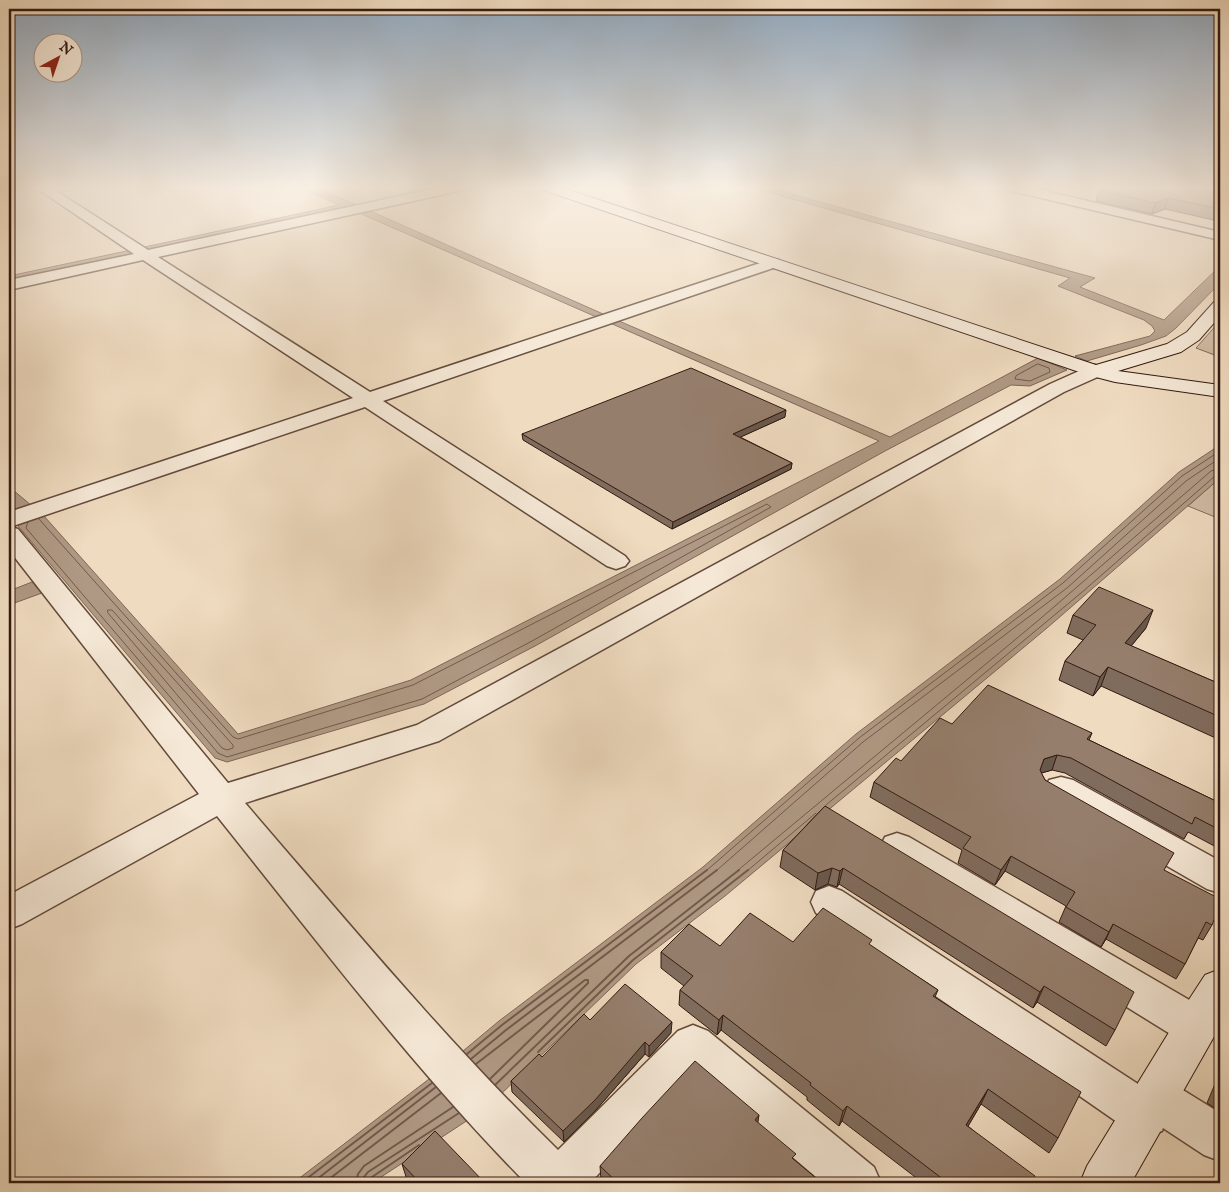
<svg xmlns="http://www.w3.org/2000/svg" width="1229" height="1192" font-family="'IM FELL English',serif">
<style>
.green{fill:#cfbaa2;stroke:#826a59}
.water{fill:#af9984;stroke:#7e6656}
.lines{fill:none;stroke-linecap:round;stroke-linejoin:round}
.shore-far1{stroke:#725a4a;stroke-width:1}
.shore{stroke:#725a4a;stroke-width:2}
.stream{fill:#7e6656;fill-rule:evenodd}
.street-casing{stroke:#634a3c;stroke-width:3}
.secondary-casing{stroke:#341a10;stroke-width:2}
.street{fill:#f5e8d6;fill-rule:evenodd}
.secondary{fill:#f5e8d6;fill-rule:evenodd}
.wall{fill:#806c5d;stroke:#341a10}
.shaded-wall{fill:#68584c;stroke:#341a10}
.building{fill:#957e6c;stroke:#341a10}
</style>
<rect width="100%" height="100%" fill="#efdbc0"/>
<filter id="stains"><feTurbulence type="fractalNoise" baseFrequency=".004" numOctaves="4"/><feColorMatrix values="0 0 0 0 .2 0 0 0 0 .09 0 0 0 0 .02 0 0 0 .5 -.17"/></filter>
<radialGradient id="worn" r=".72"><stop offset=".6" stop-color="#630" stop-opacity="0"/><stop offset="1" stop-color="#630" stop-opacity=".3"/></radialGradient>
<!-- green -->
<path class="green" d="M 1220,321 L 1220,357 L 1196,348 Z
M 1220,478 L 1220,519 L 1188,506 Z"/>
<!-- water -->
<path class="water" d="M 299,187 L 315,187 L 359,206 L 349,209 L 346,207 L 144,251 L 140,248 L 339,205 Z
M 750,187 L 766,187 L 1095,278 L 1080,287 L 1164,320 L 1220,266 L 1220,283 L 1176,328 L 1166,336 L 1141,345 L 1087,361 L 1075,356 L 1150,336 L 1155,331 L 1152,326 L 1144,320 L 1058,286 L 1070,278 Z
M 368,210 L 619,321 L 890,437 L 1038,358 L 1067,370 L 1030,386 L 1011,385 L 885,451 L 535,646 L 424,704 L 227,762 L 215,758 L 18,526 L 24,520 L 9,512 L 9,490 L 13,490 L 44,516 L 238,734 L 411,680 L 879,441 L 357,212 Z
M 131,250 L 135,253 L 9,280 L 9,276 Z
M 1220,445 L 1220,478 L 1047,628 L 725,896 L 636,964 L 498,1097 L 471,1118 L 372,1183 L 293,1183 L 433,1076 L 499,1021 L 703,867 L 856,734 L 1060,579 L 1179,472 Z
M 32,582 L 42,593 L 9,605 L 9,591 Z"/>
<g class="lines">
<!-- shore-far1 -->
<path class="shore-far1" d="M 1038,364 L 1049,368 L 1050,372 L 1030,381 L 1015,379 L 1016,376 Z
M 28,522 L 26,528 L 218,753 L 227,757 L 422,699 L 532,641 L 771,507 L 767,504 L 413,685 L 238,739 L 233,737 L 39,519
M 108,610 L 112,610 L 233,745 L 233,748 L 227,750 L 222,748 L 108,613 Z
M 826,805 L 1081,593 L 1215,476 L 1220,474
M 706,871 L 859,738 L 1063,583 L 1182,476 L 1220,451
M 716,871 L 863,742 L 1067,588 L 1186,481 L 1220,458
M 737,871 L 1040,619 L 1211,471 L 1220,468
M 747,871 L 816,813"/>
<!-- shore -->
<path class="shore" d="M 538,1052 L 633,960 L 748,870
M 467,1054 L 502,1025 L 707,870
M 471,1059 L 506,1030 L 717,870
M 476,1064 L 585,980 L 588,980 L 588,983 L 490,1079
M 495,1085 L 629,956 L 739,870
M 301,1183 L 432,1083
M 312,1183 L 436,1087
M 324,1183 L 441,1093
M 356,1183 L 358,1174 L 364,1166 L 453,1107
M 363,1183 L 364,1177 L 368,1172 L 459,1113
M 370,1183 L 372,1177 L 419,1145"/>
<!-- stream -->
<path class="stream" d="M 1000,187 L 1008,187 L 1018,190 L 1016,191 Z"/>
<!-- street casing -->
<g class="street-casing">
<path id="street" d="M 35,187 L 50,187 L 148,250 L 442,187 L 465,187 L 459,191 L 158,257 L 370,392 L 769,260 L 779,260 L 781,263 L 779,266 L 383,401 L 625,556 L 629,561 L 625,566 L 616,569 L 607,566 L 365,407 L 10,527 L 18,529 L 228,783 L 417,725 L 1050,384 L 1088,367 L 1095,365 L 1102,367 L 1104,371 L 1102,375 L 1064,392 L 439,741 L 245,803 C 347,921 446,1041 558,1150 L 678,1031 L 693,1025 L 708,1031 L 874,1167 L 881,1183 L 823,1183 L 694,1073 L 590,1183 L 526,1183 C 414,1069 317,941 217,816 L 22,924 L 9,929 L 9,895 L 199,794 L 9,550 L 9,512 L 353,398 L 143,260 L 9,290 L 9,280 L 134,254 Z
M 1006,187 L 1028,187 L 1220,232 L 1220,240 L 1012,191 Z
M 1061,777 L 1073,780 L 1220,861 L 1220,893 L 1207,889 L 1049,798 L 1045,789 L 1049,780 Z
M 897,833 L 909,837 L 1210,1012 L 1216,1026 L 1210,1040 L 1195,1045 L 1180,1040 L 885,857 L 880,847 L 885,837 Z
M 829,886 L 842,891 L 1138,1084 L 1140,1082 L 1155,1075 L 1170,1082 L 1220,1113 L 1220,1161 L 1204,1155 L 1163,1128 L 1162,1131 L 1146,1137 L 1130,1131 L 816,913 L 811,902 L 816,891 Z"/>
</g>
<!-- secondary casing -->
<g class="secondary-casing">
<path id="secondary" d="M 541,187 L 560,187 L 1096,365 L 1167,344 L 1187,332 L 1214,302 L 1220,301 L 1220,316 L 1199,340 L 1181,352 L 1118,371 L 1220,385 L 1220,397 L 1115,382 L 1088,375 L 543,190 Z
M 1220,969 L 1220,1026 L 1131,1183 L 1080,1183 L 1087,1166 L 1190,998 L 1205,975 Z"/>
</g>
<!-- street -->
<use href="#street" class="street"/>
<!-- secondary -->
<use href="#secondary" class="secondary"/>
</g>
<!-- wall -->
<path class="wall" d="M 1220,187 L 1220,220 L 1218,221 L 1165,209 L 1152,214 L 1096,201 L 1099,190 Z
M 785,417 L 740,437 L 792,463 L 791,469 L 672,529 L 523,440 L 522,434 Z
M 1073,615 L 1146,628 L 1131,646 L 1220,684 L 1220,740 L 1101,686 L 1093,696 L 1059,680 L 1065,661 L 1083,640 L 1067,633 Z
M 952,724 L 1092,733 L 1089,740 L 1220,803 L 1220,849 L 1188,832 L 1184,839 L 1065,773 L 1052,770 L 1041,773 L 1045,780 L 1165,871 L 1212,925 L 1203,940 L 1198,938 L 1185,964 L 1176,979 L 1106,939 L 1101,947 L 1059,922 L 1066,906 L 1005,871 L 995,885 L 958,863 L 962,850 L 870,797 L 874,782 Z
M 825,806 L 1115,1030 L 1106,1046 L 1037,1002 L 1033,1008 L 839,884 L 837,887 L 828,884 L 815,890 L 780,867 L 783,850 Z
M 720,946 L 871,946 L 938,990 L 935,997 L 1058,1138 L 1049,1153 L 981,1104 L 968,1126 L 1032,1183 L 923,1183 L 842,1121 L 839,1126 L 807,1100 L 807,1097 L 721,1030 L 717,1035 L 679,1005 L 680,990 L 684,986 L 661,968 L 661,952 Z
M 590,1020 L 671,1033 L 649,1057 L 645,1054 L 595,1111 L 564,1142 L 512,1092 L 511,1081 Z
M 1220,1072 L 1220,1111 L 1207,1103 Z
M 758,1123 L 794,1160 L 822,1183 L 604,1183 L 601,1180 L 600,1166 Z
M 402,1164 L 485,1183 L 408,1183 Z"/>
<!-- shaded-wall -->
<path class="shaded-wall" d="M 1168,198 L 1165,209 L 1152,214 L 1155,203 Z
M 786,410 L 785,417 L 732,441 L 733,434 Z
M 792,463 L 791,469 L 672,529 L 673,522 Z
M 1153,610 L 1146,628 L 1118,662 L 1125,643 Z
M 1108,667 L 1101,686 L 1093,696 L 1100,677 Z
M 1057,755 L 1052,770 L 1038,774 L 1044,759 Z
M 1011,856 L 1005,871 L 995,885 L 1001,870 Z
M 832,868 L 828,884 L 815,890 L 818,873 Z
M 843,868 L 839,884 L 837,887 L 840,871 Z
M 1113,924 L 1106,939 L 1101,947 L 1109,932 Z
M 1044,986 L 1037,1002 L 1033,1008 L 1040,992 Z
M 723,1015 L 721,1030 L 717,1035 L 719,1020 Z
M 672,1022 L 671,1033 L 649,1057 L 649,1046 Z
M 645,1042 L 645,1054 L 595,1111 L 564,1142 L 563,1131 Z
M 988,1089 L 981,1104 L 960,1140 L 966,1125 Z
M 847,1106 L 842,1121 L 839,1126 L 843,1111 Z
M 759,1115 L 757,1129 L 755,1120 Z"/>
<!-- building -->
<path class="building" d="M 1108,187 L 1220,187 L 1220,209 L 1168,198 L 1155,203 L 1099,190 Z
M 691,368 L 786,410 L 733,434 L 792,463 L 673,522 L 522,434 Z
M 1099,587 L 1153,610 L 1125,643 L 1220,684 L 1220,717 L 1108,667 L 1100,677 L 1065,661 L 1096,625 L 1073,615 Z
M 988,685 L 1092,733 L 1087,739 L 1220,803 L 1220,830 L 1195,817 L 1192,824 L 1071,758 L 1057,755 L 1044,759 L 1040,770 L 1045,780 L 1174,853 L 1164,870 L 1220,899 L 1220,905 L 1212,925 L 1206,922 L 1185,964 L 1113,924 L 1109,932 L 1066,907 L 1075,892 L 1011,856 L 1001,870 L 963,848 L 971,837 L 874,782 L 896,758 L 901,761 L 940,718 L 952,724 Z
M 825,806 L 1134,992 L 1115,1030 L 1044,986 L 1040,992 L 843,868 L 840,871 L 832,868 L 818,873 L 783,850 Z
M 823,908 L 872,940 L 869,944 L 938,990 L 933,996 L 1081,1092 L 1058,1138 L 988,1089 L 966,1125 L 1035,1176 L 1032,1183 L 948,1183 L 847,1106 L 843,1111 L 810,1085 L 811,1083 L 723,1015 L 719,1020 L 680,990 L 693,976 L 661,952 L 689,924 L 720,946 L 750,913 L 793,942 Z
M 625,984 L 672,1022 L 649,1046 L 645,1042 L 595,1100 L 563,1131 L 511,1081 L 539,1054 L 542,1057 L 584,1014 L 590,1020 Z
M 695,1061 L 759,1115 L 755,1120 L 796,1154 L 792,1158 L 822,1183 L 618,1183 L 600,1166 L 642,1118 Z
M 435,1131 L 485,1183 L 420,1183 L 402,1164 Z"/>
<!-- sky -->
<linearGradient id="sky" x2="0" y2="1"><stop stop-color="#91a9c0"/><stop offset="0.53" stop-color="#f8efe3"/><stop offset="1" stop-color="#f8efe3" stop-opacity="0"/></linearGradient>
<rect width="1229" height="354" fill="url(#sky)"/>
<!-- margin -->
<rect width="1229" height="1192" fill="none" stroke="#efdbc0" stroke-width="30"/>
<rect x="10" y="10" width="1209" height="1172" fill="none" stroke="#341a10" stroke-width="2.5"/>
<rect x="15" y="15" width="1199" height="1162" fill="none" stroke="#341a10"/>
<!-- north arrow -->
<g transform="translate(58 58) rotate(40)"><circle r="24" fill="#f5e8d6" stroke="#a89687"/>
<path d="M0-4L9 19L0 12L-9 19Z" fill="#8f2418"/>
<text y="-8" font-size="14" font-weight="bold" text-anchor="middle" fill="#341a10">N</text>
</g>
<rect width="100%" height="100%" filter="url(#stains)"/>
<rect width="100%" height="100%" fill="url(#worn)"/>
</svg>
